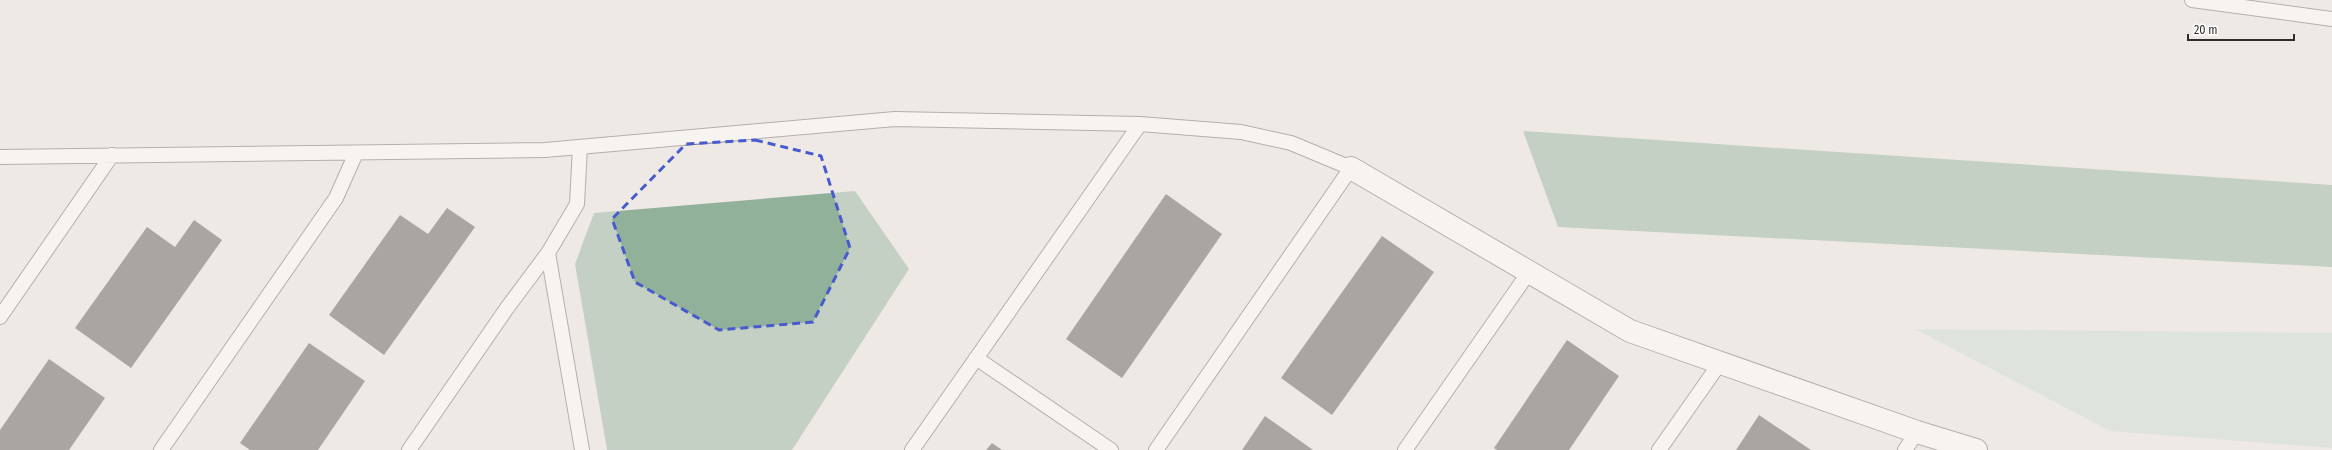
<svg xmlns="http://www.w3.org/2000/svg" width="2332" height="450" font-family="'Fira Sans Condensed',sans-serif">
<style>
.green{fill:#cadecf}
.forest{fill:#91b19a}
.building{fill:#56524f}
.lines{fill:none;stroke-linecap:round;stroke-linejoin:round}
.lane-casing{stroke:#6e6966;stroke-width:16}
.street-casing{stroke:#6e6966;stroke-width:24}
.lane{stroke:#fff;stroke-width:14}
.street{stroke:#fff;stroke-width:22}
.marked{fill:none;stroke:#475bcf;stroke-width:3;stroke-dasharray:8 5;stroke-linejoin:round}
</style>
<rect width="100%" height="100%" fill="#efe9e6"/>
<!-- green -->
<path class="green" d="M 1915,329 L 2332,333 L 2332,448 L 2110,431 Z"/>
<!-- forest -->
<path class="forest" d="M 1523,131 L 2332,185 L 2332,267 L 1558,227 Z
M 855,191 L 909,269 L 792,450 L 607,450 L 575,264 L 594,213 Z"/>
<!-- building -->
<path class="building" d="M 1166,194 L 1222,234 L 1122,378 L 1066,339 Z
M 447,208 L 475,227 L 384,355 L 329,315 L 400,215 L 428,234 Z
M 194,220 L 222,240 L 131,368 L 75,328 L 147,227 L 175,247 Z
M 1382,236 L 1434,272 L 1332,415 L 1281,378 Z
M 1567,340 L 1619,376 L 1569,450 L 1497,450 L 1494,448 Z
M 309,343 L 365,381 L 318,450 L 250,450 L 240,443 Z
M 49,359 L 105,398 L 69,450 L 0,450 L 0,430 Z
M 1759,415 L 1811,450 L 1736,450 Z
M 1265,416 L 1313,450 L 1242,450 Z
M 992,443 L 1002,450 L 986,450 Z"/>
<g class="lines">
<!-- lane casing -->
<g class="lane-casing">
<path id="lane" d="M 2192,0 L 2332,19
M 580,147 L 577,204 L 548,253 L 582,450
M 0,157 L 545,150 L 895,119 L 1140,124 L 1241,132 L 1291,143 L 1351,168 L 1156,450
M 0,317 L 112,155
M 976,358 L 1111,450
M 161,450 L 336,198 L 356,153
M 409,450 L 507,308 L 548,253
M 912,450 L 1140,124
M 1405,450 L 1529,272
M 1659,450 L 1720,363
M 1905,450 L 1917,432"/>
</g>
<!-- street casing -->
<g class="street-casing">
<path id="street" d="M 1351,168 L 1630,331 L 1917,432 L 1976,450"/>
</g>
<!-- lane -->
<use href="#lane" class="lane"/>
<!-- street -->
<use href="#street" class="street"/>
</g>
<!-- marked area -->
<path d="M0 0H2332V450H0ZM 755,140 L 821,156 L 850,248 L 813,322 L 719,330 L 635,282 L 612,219 L 686,144 Z" fill="#efe9e6" fill-opacity=".55" fill-rule="evenodd"/>
<path class="marked" d="M 755,140 L 821,156 L 850,248 L 813,322 L 719,330 L 635,282 L 612,219 L 686,144 Z"/>
<!-- scale -->
<path d="M2188 34v6h106v-6" fill="none" stroke="#2f2d2b" stroke-width="2"/>
<text x="2194" y="34" font-size="12" fill="#2f2d2b" stroke="#ffffff" stroke-width="3" paint-order="stroke">20 m</text>
</svg>
